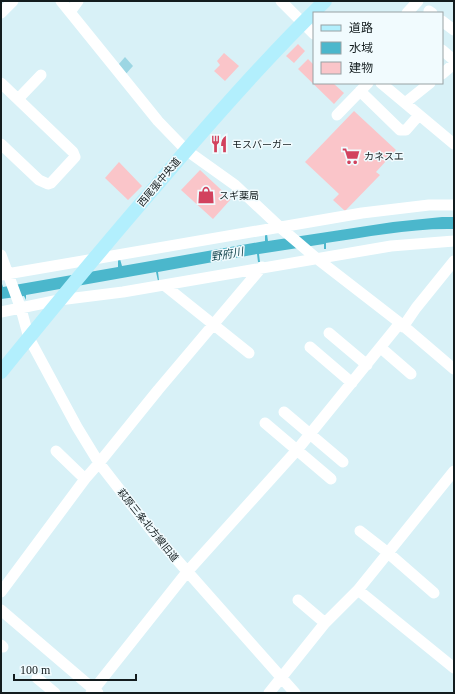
<svg xmlns="http://www.w3.org/2000/svg" width="455" height="694" font-family="'Times New Roman','Noto Sans JP',serif">
<style>
.green{fill:#9cd6e3}
.water{fill:#4bb7cc}
.building{fill:#fac5c9}
.lines{fill:none;stroke-linecap:round;stroke-linejoin:round}
.minor{stroke:#fff;stroke-width:11}
.major{stroke:#b2effd;stroke-width:14}
.labels{text-anchor:middle;dominant-baseline:central;stroke-width:3;stroke-linejoin:round;paint-order:stroke}
.poi-label{font-size:10px;fill:#131c1e;stroke:#f1fbfe;text-anchor:start}
.street-label{font-size:10px;fill:#131c1e;stroke:#f1fbfe}
.water-label{font-size:11px;font-style:italic;fill:#0b3d46;stroke:#f1fbfe}
</style>
<rect width="100%" height="100%" fill="#d8f1f7"/>
<!-- green -->
<path class="green" d="M 125,57 L 133,66 L 125,75 L 118,65 Z"/>
<!-- water -->
<path class="water" d="M 442,217 L 454,217 L 454,229 C 411,228 368,237 326,243 L 326,249 L 324,249 L 324,244 L 259,254 L 260,262 L 258,262 L 257,254 L 158,272 L 159,280 L 158,281 L 156,272 L 26,295 L 26,300 L 24,296 L 1,299 L 1,284 L 2,284 L 3,287 L 118,267 L 118,260 L 120,259 L 122,266 L 265,241 L 265,234 L 267,234 L 268,241 L 393,222 Z"/>
<!-- building -->
<path class="building" d="M 298,44 L 305,51 L 294,63 L 286,56 Z
M 224,53 L 239,66 L 225,81 L 214,71 L 220,65 L 217,61 Z
M 308,59 L 314,65 L 314,83 L 333,83 L 344,93 L 334,104 L 298,69 Z
M 354,111 L 396,150 L 376,172 L 380,175 L 345,211 L 333,200 L 339,194 L 305,162 Z
M 119,162 L 142,186 L 128,200 L 105,178 Z
M 200,170 L 231,199 L 213,219 L 181,190 Z"/>
<g class="lines">
<!-- minor -->
<path class="minor" d="M 61,1 L 158,121 L 186,150 L 235,185 L 282,229 L 316,258 L 400,323 L 454,369
M 281,1 L 314,34
M 429,11 L 432,13
M 70,12 L 78,1
M 1,13 L 13,1
M 407,13 L 418,1
M 442,21 L 454,30
M 442,50 L 454,60
M 442,74 L 454,64
M 1,83 L 73,152 L 75,157 L 51,183 L 48,184 L 39,180 L 1,144
M 381,83 L 454,144
M 360,91 L 400,130 L 406,130 L 419,115
M 18,99 L 41,75
M 405,103 L 430,83
M 337,115 L 368,83
M 1,255 L 21,309 L 29,338 L 77,427 L 99,463 L 155,535 L 295,693
M 1,275 L 362,213 L 429,205 L 454,205
M 164,285 L 249,353
M 1,312 L 59,300 L 123,292 L 391,246 L 454,241
M 403,327 L 416,308 L 454,261
M 329,333 L 367,365
M 310,347 L 352,383
M 381,348 L 411,374
M 284,412 L 343,462
M 265,423 L 331,479
M 56,451 L 85,479
M 360,531 L 387,552 L 434,593
M 358,590 L 454,668
M 1,592 L 85,479 L 99,463 L 158,390 L 262,267
M 298,600 L 325,623
M 1,610 L 98,693
M 1,645 L 3,647
M 37,678 L 55,693
M 91,693 L 187,572 L 297,450 L 400,323
M 269,693 L 325,623 L 358,590 L 454,471"/>
<!-- major -->
<path class="major" d="M 1,372 C 52,309 103,247 156,186 C 210,122 265,59 325,1"/>
</g>
<!-- icons -->
<defs>
<g id="restaurant-bare" transform="scale(1.38)"><path d="M-5-6h1v4h1v-4h1v4h1v-4h1v5L-1.5 .5V6h-2V.5L-5-1ZM5-6V6H3V1.5H1.5Q1.5-4 5-6Z" fill="#d2425e" stroke="#f1fbfe" stroke-width="2.5" paint-order="stroke"/></g>
<g id="supermarket-bare" transform="scale(1.38)"><path d="M-6-5.5h2.5l.6 2H6L4.5 2H-2.5L-4.4-4H-6ZM-1.5 3.2a1.3 1.3 0 1 0 .1 0ZM3 3.2a1.3 1.3 0 1 0 .1 0Z" fill="#d2425e" stroke="#f1fbfe" stroke-width="2.5" paint-order="stroke"/></g>
<g id="shop-bare" transform="scale(1.38)"><path d="M-5-2.5h2.3a2.7 3.5 0 0 1 5.4 0H5L5.5 6h-11ZM-1.5-2.5h3a1.5 2.3 0 0 0-3 0Z" fill="#d2425e" stroke="#f1fbfe" stroke-width="2.5" paint-order="stroke"/></g>
</defs>
<g fill-rule="evenodd">
<use href="#restaurant-bare" x="219" y="144"/>
<use href="#supermarket-bare" x="351" y="156"/>
<use href="#shop-bare" x="206" y="195"/>
</g>
<g class="labels">
<!-- poi labels -->
<g class="poi-label">
<text x="232" y="144">モスバーガー</text>
<text x="364" y="156">カネスエ</text>
<text x="219" y="195">スギ薬局</text>
</g>
<!-- street labels -->
<g class="street-label">
<text transform="translate(159 182) rotate(-50)">西尾張中央道</text>
<text transform="translate(148 525) rotate(51)">萩原三条北方線旧道</text>
</g>
<!-- water labels -->
<g class="water-label">
<text transform="translate(227 254) rotate(-10)">野府川</text>
</g>
</g>
<!-- border -->
<rect width="455" height="694" fill="none" stroke="#131c1e" stroke-width="4"/>
<!-- legend -->
<rect x="313" y="12" width="130" height="72" fill="#f1fbfe" stroke="#98a2a4"/>
<rect x="321" y="25" width="20" height="6" fill="#b2effd" stroke="#98a2a4"/>
<text x="349" y="32" font-size="12" fill="#131c1e">道路</text>
<rect x="321" y="42" width="20" height="12" fill="#4bb7cc" stroke="#98a2a4"/>
<text x="349" y="52" font-size="12" fill="#131c1e">水域</text>
<rect x="321" y="62" width="20" height="12" fill="#fac5c9" stroke="#98a2a4"/>
<text x="349" y="72" font-size="12" fill="#131c1e">建物</text>
<!-- scale -->
<path d="M14 674v6h122v-6" fill="none" stroke="#131c1e" stroke-width="2"/>
<text x="20" y="674" font-size="12" fill="#131c1e" stroke="#f1fbfe" stroke-width="3" paint-order="stroke">100 m</text>
</svg>
